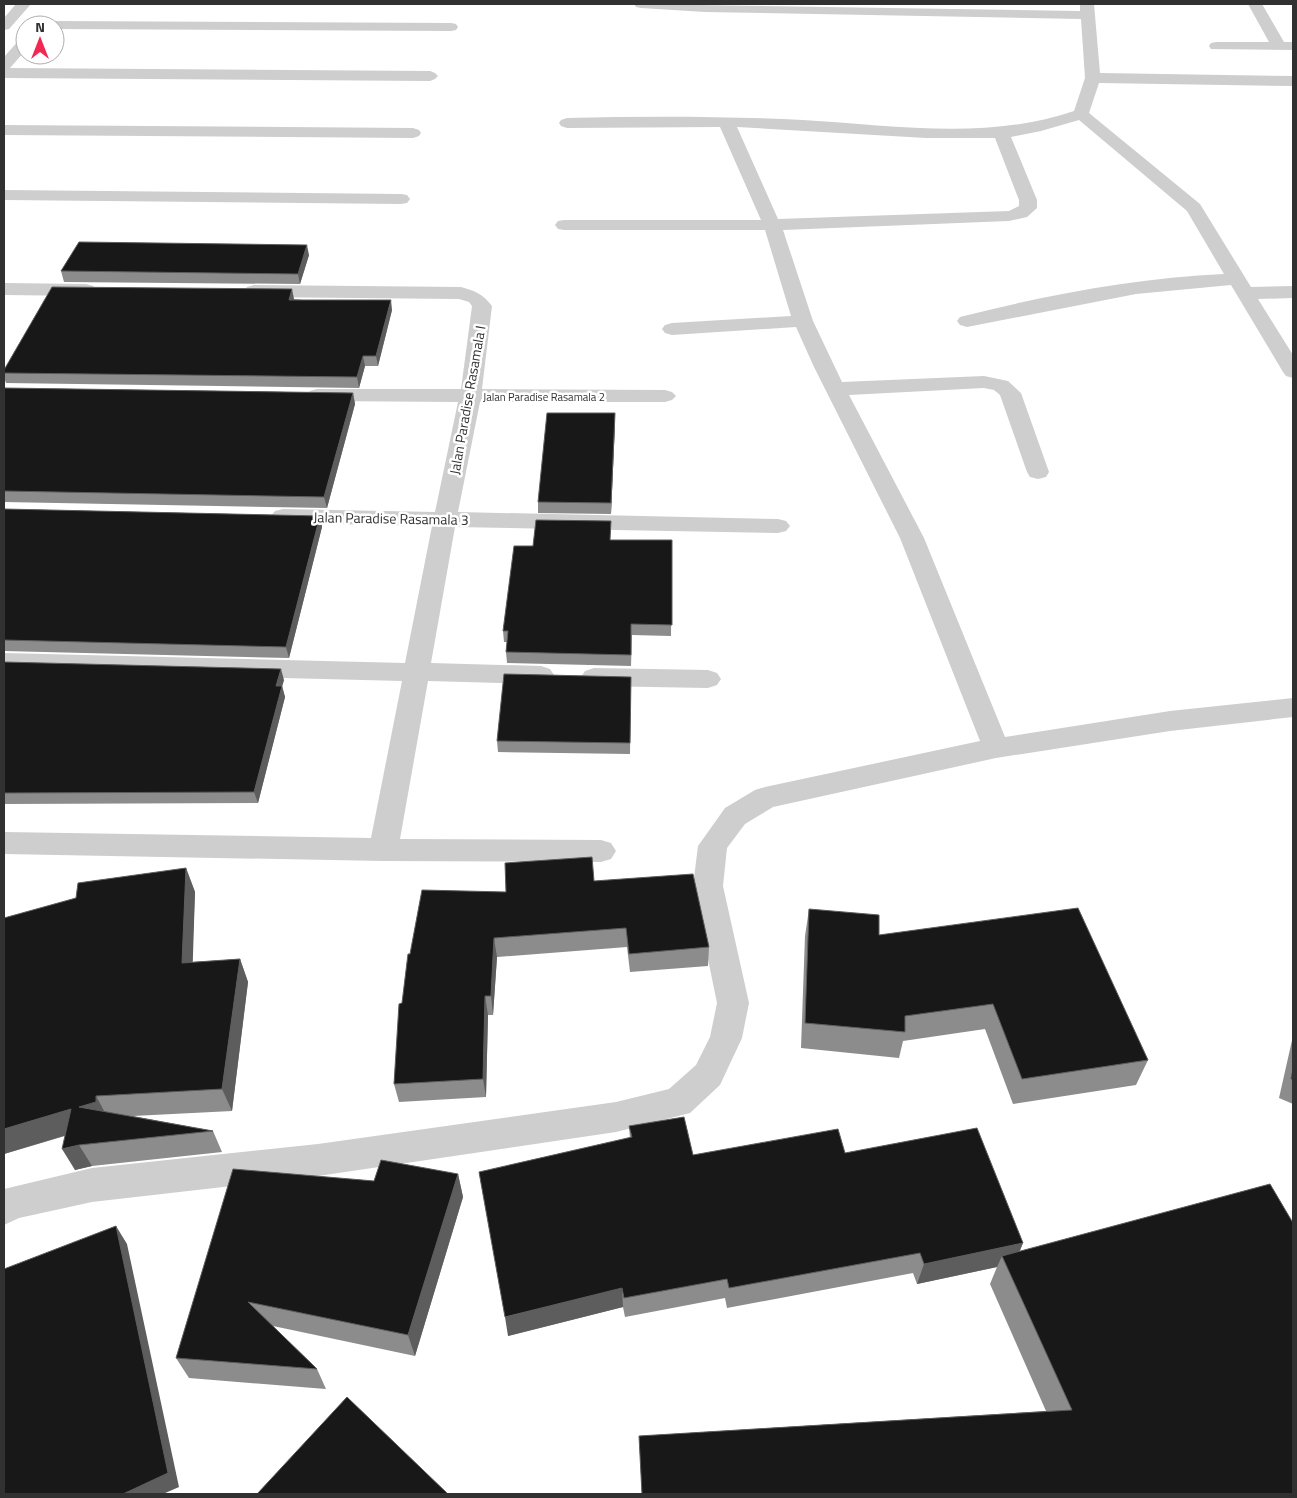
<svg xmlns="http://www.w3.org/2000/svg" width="1297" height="1498" font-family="'Titillium Web',sans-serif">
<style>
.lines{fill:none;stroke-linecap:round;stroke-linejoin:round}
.minor{fill:#cecece;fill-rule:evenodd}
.wall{fill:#8c8c8c}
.shaded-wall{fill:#5d5d5d}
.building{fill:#181818;stroke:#5d5d5d}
.labels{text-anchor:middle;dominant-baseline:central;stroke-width:5;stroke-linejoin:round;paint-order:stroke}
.far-street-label{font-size:11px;fill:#313131;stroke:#fff}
.street-label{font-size:14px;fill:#313131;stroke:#fff}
</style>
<rect width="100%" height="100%" fill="#fff"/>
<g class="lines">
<!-- minor -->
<path class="minor" d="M 16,4 L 31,4 L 9,29 L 4,30 L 4,18 Z
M 634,4 L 1080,11 L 1080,4 L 1094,4 L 1100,73 L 1293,76 L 1293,86 L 1099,83 L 1089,113 L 1200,204 L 1251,287 L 1293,286 L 1293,298 L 1258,299 L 1293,355 L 1293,378 L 1286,376 L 1283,372 L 1231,285 L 1136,294 L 967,327 L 960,325 L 957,321 L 960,317 C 1046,295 1136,278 1224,274 L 1187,211 L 1079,120 L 1041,131 L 1011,137 L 1037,200 L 1037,208 L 1027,217 L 1009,221 L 783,230 L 813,321 L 842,382 L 984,376 L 1008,381 L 1021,393 L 1049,472 L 1046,477 L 1038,479 L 1030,477 L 1027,472 L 1000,395 L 994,390 L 984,388 L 849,395 L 924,538 L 1005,737 L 1170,711 L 1293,698 L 1293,717 L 1170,731 L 996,758 L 773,807 L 745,824 L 727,848 L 723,886 L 749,1003 L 742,1038 L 720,1085 L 690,1113 L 616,1132 L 318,1176 L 92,1202 L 19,1218 L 4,1225 L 4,1189 L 92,1168 L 318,1144 L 616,1102 L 669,1089 L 696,1065 L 710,1037 L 717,1003 L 693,886 L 698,846 L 725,808 L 755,790 L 765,787 L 980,741 L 900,538 L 814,367 L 796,327 L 672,335 L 665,333 L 662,329 L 665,325 L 672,323 L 791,316 L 765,230 L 564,230 L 558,229 L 555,225 L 558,221 L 564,220 L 761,220 L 720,127 L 567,128 L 561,126 L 559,123 L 561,120 L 567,118 C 646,116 724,116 803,120 C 893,125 986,141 1074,111 L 1085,78 L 1081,19 L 705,12 L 641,8 L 636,7 ZM 737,127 L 926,138 L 995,138 L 1019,200 L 1019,206 L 1009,211 L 778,219 Z
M 1248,4 L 1262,4 L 1284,42 L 1293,42 L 1293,50 L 1211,49 L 1209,46 L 1211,43 L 1216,42 L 1269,42 Z
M 55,21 L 451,23 L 456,24 L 458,27 L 456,30 L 451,31 L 55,29 L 55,25 L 48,25 L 50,22 Z
M 25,38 L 25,51 L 10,68 L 430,71 L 435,73 L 438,76 L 435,79 L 430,81 L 4,78 L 4,57 L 20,39 Z
M 4,125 L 413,128 L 419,130 L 421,133 L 419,136 L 413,138 L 4,135 Z
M 4,190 L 401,194 L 407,195 L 410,199 L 407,203 L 401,204 L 4,200 Z
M 4,283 L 86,284 L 93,286 L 96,290 L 93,294 L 86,296 L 4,295 Z
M 254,285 L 461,287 C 475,291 483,294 492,306 L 482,389 L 665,390 L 672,392 L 676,396 L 672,400 L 665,402 L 480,402 L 458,512 L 778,519 L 786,521 L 790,526 L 786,531 L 778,533 L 455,527 L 431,663 L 541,666 L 550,669 L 554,675 L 550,681 L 541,684 L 428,681 L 400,839 L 601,840 L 611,843 L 616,851 L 611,859 L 601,862 L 383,861 L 4,854 L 4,832 L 371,838 L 402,681 L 4,671 L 4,653 L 405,663 L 432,526 L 283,523 L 275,521 L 271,516 L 275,511 L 283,509 L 435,512 L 458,402 L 317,401 L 310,399 L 306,395 L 310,391 L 317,389 L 461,389 L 472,306 L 469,302 L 459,299 L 254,297 L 247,295 L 244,291 L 247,287 Z
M 594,668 L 708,670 L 717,673 L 721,679 L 717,685 L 708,688 L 594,686 L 585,683 L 581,677 L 585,671 Z"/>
</g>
<!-- wall -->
<path class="wall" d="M 309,255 L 300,284 L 64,282 L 61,271 Z
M 294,299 L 392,310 L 378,366 L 365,366 L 359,388 L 6,383 L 4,377 L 4,370 Z
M 4,388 L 353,393 L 355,404 L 327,508 L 4,502 Z
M 615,423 L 611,514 L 538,513 L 538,502 Z
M 4,509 L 320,516 L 322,527 L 289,658 L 4,651 Z
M 611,540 L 672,540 L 671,636 L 632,635 L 631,666 L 507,663 L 506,652 L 507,642 L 504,642 L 503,631 L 533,546 Z
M 4,662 L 284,680 L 282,686 L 285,697 L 258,803 L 4,804 Z
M 631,677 L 630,754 L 498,752 L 497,741 Z
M 186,868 L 195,892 L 192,962 L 240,959 L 248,982 L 232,1111 L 133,1116 L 213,1131 L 222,1152 L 92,1166 L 75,1170 L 65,1136 L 4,1154 L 4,918 Z
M 594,881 L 709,947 L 708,966 L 630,972 L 627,947 L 497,957 L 493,1015 L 488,1015 L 486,1097 L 399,1102 L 394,1084 L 402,1003 L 410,954 L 506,892 Z
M 809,909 L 879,935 L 1148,1060 L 1136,1085 L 1013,1104 L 985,1029 L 903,1041 L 899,1058 L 801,1048 L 805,936 Z
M 1293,1036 L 1293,1104 L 1279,1098 Z
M 629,1126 L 693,1155 L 845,1153 L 1023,1243 L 1020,1251 L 1293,1494 L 642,1494 L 639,1436 L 1046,1411 L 990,1284 L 997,1267 L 917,1284 L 913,1273 L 727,1308 L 725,1298 L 625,1317 L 623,1307 L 508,1336 L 630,1138 Z
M 458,1174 L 463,1197 L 415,1356 L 273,1326 L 317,1369 L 326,1389 L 189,1378 L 176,1358 L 374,1181 Z"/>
<!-- shaded-wall -->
<path class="shaded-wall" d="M 307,245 L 309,255 L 300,284 L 298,274 Z
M 292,289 L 294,299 L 291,310 L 289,300 Z
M 391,300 L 392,310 L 378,366 L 376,356 Z
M 363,356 L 365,366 L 359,388 L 357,377 Z
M 353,393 L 355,404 L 327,508 L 324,497 Z
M 615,413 L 615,423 L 611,514 L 611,503 Z
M 320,516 L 322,527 L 289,658 L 286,647 Z
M 281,669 L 284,680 L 279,697 L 276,686 Z
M 282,686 L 285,697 L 258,803 L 254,792 Z
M 186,868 L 195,892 L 192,986 L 182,963 Z
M 494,938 L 497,957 L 493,1015 L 491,996 Z
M 240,959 L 248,982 L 232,1111 L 222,1089 Z
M 485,996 L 488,1015 L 486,1097 L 483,1079 Z
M 96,1096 L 108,1118 L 79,1107 Z
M 71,1109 L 83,1130 L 4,1154 L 4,1129 Z
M 79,1145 L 92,1166 L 75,1170 L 62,1149 Z
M 458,1174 L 463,1197 L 415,1356 L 408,1335 Z
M 116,1226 L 127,1244 L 179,1487 L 163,1494 L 123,1494 Z
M 1023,1243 L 1014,1263 L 1002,1256 L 997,1267 L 917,1284 L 924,1264 Z
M 622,1288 L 623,1307 L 508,1336 L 505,1317 Z"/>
<!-- building -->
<path class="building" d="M 79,242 L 307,245 L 298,274 L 61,271 Z
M 52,287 L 292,289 L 289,300 L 391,300 L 376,356 L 363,356 L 357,377 L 4,373 L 4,370 Z
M 4,388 L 353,393 L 324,497 L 4,491 Z
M 547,413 L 615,413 L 611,503 L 538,502 Z
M 4,509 L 320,516 L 286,647 L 4,640 Z
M 536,520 L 611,521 L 610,540 L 672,540 L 672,625 L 631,624 L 631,655 L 506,652 L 508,631 L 503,631 L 514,546 L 533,546 Z
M 4,662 L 281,669 L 276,686 L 282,686 L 254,792 L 4,793 Z
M 504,674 L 631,677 L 630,743 L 497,741 Z
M 592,857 L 594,881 L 693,874 L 709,947 L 629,954 L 626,928 L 494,938 L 491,996 L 485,996 L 483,1079 L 394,1084 L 399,1004 L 402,1003 L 408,954 L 410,954 L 422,890 L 506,892 L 505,863 Z
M 186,868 L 182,963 L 240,959 L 222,1089 L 96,1096 L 96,1102 L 79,1107 L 213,1131 L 79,1145 L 62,1149 L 71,1109 L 4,1129 L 4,918 L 76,898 L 78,883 Z
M 1078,908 L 1148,1060 L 1022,1079 L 993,1004 L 905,1016 L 905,1032 L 805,1023 L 809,909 L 879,915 L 879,935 Z
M 1293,1069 L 1293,1079 L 1291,1079 Z
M 684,1117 L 693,1155 L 838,1129 L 845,1153 L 977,1128 L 1023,1243 L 924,1264 L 920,1253 L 729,1288 L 727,1279 L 624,1298 L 622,1288 L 505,1317 L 479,1172 L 632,1137 L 629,1126 Z
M 381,1160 L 458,1174 L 408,1335 L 248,1302 L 317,1369 L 176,1358 L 233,1169 L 374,1181 Z
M 1270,1184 L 1293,1223 L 1293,1494 L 642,1494 L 639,1436 L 1072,1410 L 1002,1256 Z
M 116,1226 L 168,1473 L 123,1494 L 4,1494 L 4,1269 Z
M 347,1397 L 448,1494 L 257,1494 Z"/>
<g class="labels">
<!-- far-street labels -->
<g class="far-street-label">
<text x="544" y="397">Jalan Paradise Rasamala 2</text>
</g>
<!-- street labels -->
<g class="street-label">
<text transform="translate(467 400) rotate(-80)">Jalan Paradise Rasamala I</text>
<text transform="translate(391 518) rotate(1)">Jalan Paradise Rasamala 3</text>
</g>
</g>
<!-- border -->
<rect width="1297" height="1498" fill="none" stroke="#313131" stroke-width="10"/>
<!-- north arrow -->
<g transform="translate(40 40)"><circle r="24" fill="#ffffff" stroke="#adadad"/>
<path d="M0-4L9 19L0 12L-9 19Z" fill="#f32852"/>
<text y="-8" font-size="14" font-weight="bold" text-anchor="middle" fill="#313131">N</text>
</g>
</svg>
